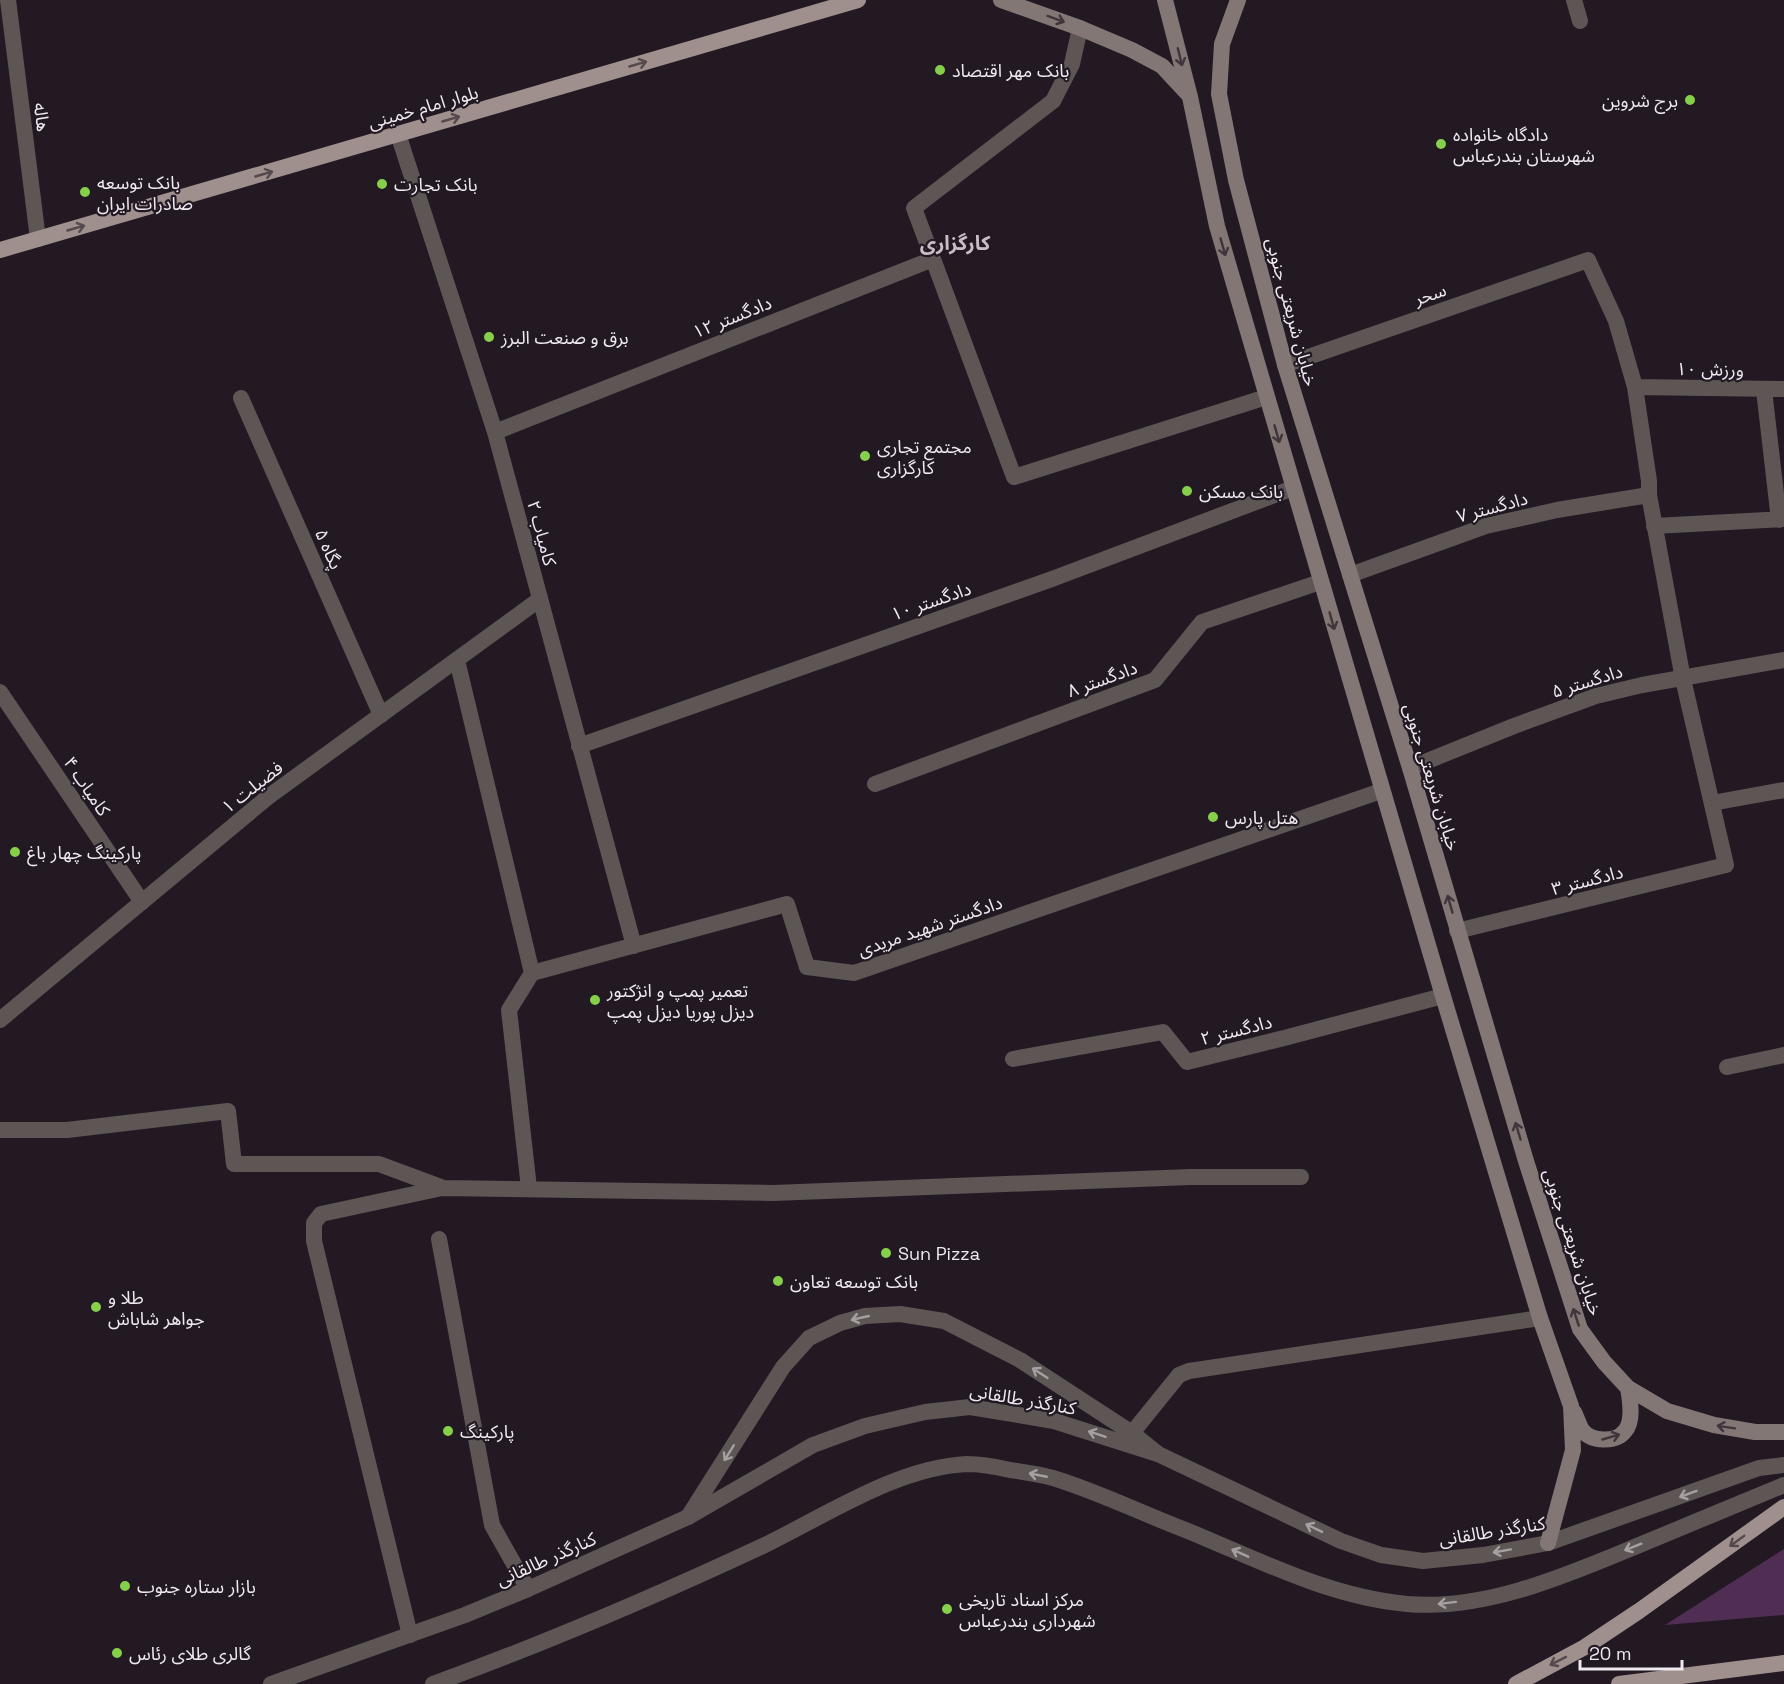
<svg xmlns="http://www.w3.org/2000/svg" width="1784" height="1684" font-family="'Space Grotesk','Noto Sans Arabic',sans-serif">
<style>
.green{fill:#502d53}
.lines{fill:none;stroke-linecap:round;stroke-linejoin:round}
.service{stroke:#5d5655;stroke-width:16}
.minor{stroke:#5d5655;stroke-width:16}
.tertiary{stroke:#5d5655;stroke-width:16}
.secondary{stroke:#827774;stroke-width:16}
.primary{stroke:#9f908d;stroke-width:16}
.oneway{stroke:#3f353b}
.oneway2{stroke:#54494d}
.oneway3{stroke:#a6a0a2}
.poi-dot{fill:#86cf4b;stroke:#221923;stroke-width:2}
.labels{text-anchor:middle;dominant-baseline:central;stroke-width:4.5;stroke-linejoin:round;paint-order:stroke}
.poi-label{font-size:18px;fill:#efe9f0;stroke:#221923;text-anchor:start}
.street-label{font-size:18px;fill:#efe9f0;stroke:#221923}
.neighbourhood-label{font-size:20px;font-weight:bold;fill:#c8bcc9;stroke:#221923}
</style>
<rect width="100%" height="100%" fill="#221923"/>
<!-- green -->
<path class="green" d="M 1784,1549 L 1784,1615 L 1665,1625 Z"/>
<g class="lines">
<!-- service -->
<path class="service" d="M 439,1239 L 492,1525 L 528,1589
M 688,1517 L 783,1367 L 809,1338 L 840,1323 L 865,1316 L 900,1314 L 944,1321 L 1020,1360 L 1132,1433 L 1157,1453
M 433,1684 C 546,1643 658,1595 767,1544 C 828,1514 899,1467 967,1464 C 981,1464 997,1467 1010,1470 C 1024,1472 1039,1474 1053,1478 C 1099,1492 1143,1514 1188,1531 C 1259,1560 1329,1597 1407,1604 C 1485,1611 1567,1575 1637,1546 C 1686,1526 1735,1505 1784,1485"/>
<!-- minor -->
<path class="minor" d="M 8,0 L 38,239
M 1574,0 L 1580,21
M 398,134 L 495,432 L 634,946
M 933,259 L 1014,477 L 1266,397
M 1285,365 L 1588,260 L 1616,321 L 1635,387 L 1649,481 L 1649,495 L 1683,679 L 1726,865 L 1457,931
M 1635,387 L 1784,389
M 1764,390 L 1779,520
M 241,398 L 381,715
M 495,432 L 933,259 L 914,208 L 1053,101 L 1072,64 L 1080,28
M 1654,526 L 1784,519
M 1350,575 L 1486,526 L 1557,510 L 1649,495
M 457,660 L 532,973
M 0,692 L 142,902
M 579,746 L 1052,579 L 1293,488
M 1410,768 L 1514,726 L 1596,696 L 1642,685 L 1784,660
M 875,784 L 1155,680 L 1202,622 L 1320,582
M 1712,803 L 1784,790
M 1013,1059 L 1163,1032 L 1187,1062 L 1288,1037 L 1443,996
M 1727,1067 L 1784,1055
M 0,1130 L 67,1130 L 228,1111 L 234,1164 L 379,1164 L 441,1187
M 529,1188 L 509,1010 L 532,973 L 787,904 L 807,967 L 854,973 L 1381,791
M 1132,1433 L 1179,1375 L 1189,1371 L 1540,1318
M 410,1635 L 314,1241 L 314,1223 L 321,1214 L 442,1188 L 773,1193 L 1190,1177 L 1301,1177"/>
<!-- tertiary -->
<path class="tertiary" d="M 0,1020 L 268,797 L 540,599
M 271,1684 L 465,1615 L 528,1589 L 688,1517 L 813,1445 L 865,1426 L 925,1412 L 970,1407 L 1054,1421 L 1158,1454 L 1341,1541 L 1381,1555 L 1423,1561 L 1483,1555 L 1548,1543 L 1759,1468 L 1784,1465"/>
<!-- secondary -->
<path class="secondary" d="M 1001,0 L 1080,28 L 1132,50 L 1162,66 L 1188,94
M 1165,0 L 1190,97 L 1217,226 L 1443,996 L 1540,1318 L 1571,1406 L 1573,1450 L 1548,1543
M 1238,0 L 1222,44 L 1219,94 L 1236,180 L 1285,365 L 1410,768 L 1526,1161 L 1580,1329 L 1604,1362 L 1628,1388 L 1667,1411 L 1714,1425 L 1755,1432 L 1784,1432
M 1574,1412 C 1577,1418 1579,1425 1582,1430 C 1591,1442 1616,1443 1625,1431 C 1634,1421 1630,1400 1628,1388"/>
<!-- primary -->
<path class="primary" d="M 0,250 L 858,0
M 1516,1684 L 1585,1647 L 1639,1611 L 1784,1507
M 1619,1684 L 1784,1663"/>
</g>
<!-- one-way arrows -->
<defs><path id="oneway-shaft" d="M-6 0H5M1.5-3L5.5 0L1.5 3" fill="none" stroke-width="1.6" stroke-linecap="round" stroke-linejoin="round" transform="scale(1.5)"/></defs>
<g class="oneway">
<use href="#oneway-shaft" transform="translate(1056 19) rotate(20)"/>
<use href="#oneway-shaft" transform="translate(1180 57) rotate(76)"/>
<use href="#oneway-shaft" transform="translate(1223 247) rotate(74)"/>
<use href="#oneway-shaft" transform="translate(1277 434) rotate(74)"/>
<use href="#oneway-shaft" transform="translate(1332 621) rotate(74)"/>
<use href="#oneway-shaft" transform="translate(1450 904) rotate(-106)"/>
<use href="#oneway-shaft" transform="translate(1518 1131) rotate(-107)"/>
<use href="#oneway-shaft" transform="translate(1576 1317) rotate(-108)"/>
<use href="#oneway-shaft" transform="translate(1726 1427) rotate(-171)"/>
<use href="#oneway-shaft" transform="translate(1611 1437) rotate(-16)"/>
</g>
<g class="oneway2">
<use href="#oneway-shaft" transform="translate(638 64) rotate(-16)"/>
<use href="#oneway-shaft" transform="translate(451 119) rotate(-16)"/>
<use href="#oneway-shaft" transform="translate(264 174) rotate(-16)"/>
<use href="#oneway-shaft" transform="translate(76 228) rotate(-16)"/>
<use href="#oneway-shaft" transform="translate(1737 1541) rotate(144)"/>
<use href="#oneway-shaft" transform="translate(1558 1661) rotate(153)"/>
</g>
<g class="oneway3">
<use href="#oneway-shaft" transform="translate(860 1318) rotate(167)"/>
<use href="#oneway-shaft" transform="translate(1040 1373) rotate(-147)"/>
<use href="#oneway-shaft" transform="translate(1097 1434) rotate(-162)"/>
<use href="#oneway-shaft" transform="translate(729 1453) rotate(122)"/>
<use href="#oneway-shaft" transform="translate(1038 1475) rotate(-169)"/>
<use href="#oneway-shaft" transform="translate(1688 1494) rotate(160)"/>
<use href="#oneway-shaft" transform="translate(1314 1528) rotate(-154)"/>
<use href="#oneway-shaft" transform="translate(1633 1547) rotate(158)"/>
<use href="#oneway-shaft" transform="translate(1502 1551) rotate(170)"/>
<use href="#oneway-shaft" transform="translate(1240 1553) rotate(-156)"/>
<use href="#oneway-shaft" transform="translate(1447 1603) rotate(173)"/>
</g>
<!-- markers -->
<g class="poi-dot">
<circle cx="940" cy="70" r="6"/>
<circle cx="1690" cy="100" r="6"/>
<circle cx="1441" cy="144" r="6"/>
<circle cx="382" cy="184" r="6"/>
<circle cx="85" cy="192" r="6"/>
<circle cx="489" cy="337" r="6"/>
<circle cx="865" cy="456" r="6"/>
<circle cx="1187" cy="491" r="6"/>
<circle cx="1213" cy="817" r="6"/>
<circle cx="15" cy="852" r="6"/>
<circle cx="595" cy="1000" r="6"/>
<circle cx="886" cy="1253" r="6"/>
<circle cx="778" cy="1281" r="6"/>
<circle cx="96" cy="1307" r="6"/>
<circle cx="448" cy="1431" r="6"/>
<circle cx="125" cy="1586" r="6"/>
<circle cx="947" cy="1609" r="6"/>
<circle cx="117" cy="1653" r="6"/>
</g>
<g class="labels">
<!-- poi labels -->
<g class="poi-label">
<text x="952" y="70">بانک مهر اقتصاد</text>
<text x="1678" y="100" text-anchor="end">برج شروین</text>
<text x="1453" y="134">دادگاه خانواده<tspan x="1453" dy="21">شهرستان بندرعباس</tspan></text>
<text x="97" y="182">بانک توسعه<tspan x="97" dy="21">صادرات ایران</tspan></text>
<text x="394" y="184">بانک تجارت</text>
<text x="501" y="337">برق و صنعت البرز</text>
<text x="877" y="446">مجتمع تجاری<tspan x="877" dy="21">کارگزاری</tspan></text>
<text x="1199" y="491">بانک مسکن</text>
<text x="1225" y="817">هتل پارس</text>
<text x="27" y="852">پارکینگ چهار باغ</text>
<text x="607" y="990">تعمیر پمپ و انژکتور<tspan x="607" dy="21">دیزل پوریا دیزل پمپ</tspan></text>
<text x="898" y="1253">Sun Pizza</text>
<text x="790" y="1281">بانک توسعه تعاون</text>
<text x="108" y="1297">طلا و<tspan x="108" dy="21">جواهر شاباش</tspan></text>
<text x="460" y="1431">پارکینگ</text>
<text x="137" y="1586">بازار ستاره جنوب</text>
<text x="959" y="1599">مرکز اسناد تاریخی<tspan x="959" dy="21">شهرداری بندرعباس</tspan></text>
<text x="129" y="1653">گالری طلای رئاس</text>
</g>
<!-- street labels -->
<g class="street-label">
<text transform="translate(423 107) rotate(-16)">بلوار امام خمینی</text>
<text transform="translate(42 117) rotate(83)">هاله</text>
<text transform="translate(1430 294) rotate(-19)">سحر</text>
<text transform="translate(1292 312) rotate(75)">خیابان شریعتی جنوبی</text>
<text transform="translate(732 317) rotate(-22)">دادگستر ۱۲</text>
<text transform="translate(1710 369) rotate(1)">ورزش ۱۰</text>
<text transform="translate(1492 507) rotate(-15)">دادگستر ۷</text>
<text transform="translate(542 533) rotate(75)">کامیاب ۲</text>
<text transform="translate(329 549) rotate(66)">پگاه ۵</text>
<text transform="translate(931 601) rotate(-19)">دادگستر ۱۰</text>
<text transform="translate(1102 679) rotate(-20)">دادگستر ۸</text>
<text transform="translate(1587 681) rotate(-17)">دادگستر ۵</text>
<text transform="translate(1432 777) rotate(73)">خیابان شریعتی جنوبی</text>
<text transform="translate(87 786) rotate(56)">کامیاب ۴</text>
<text transform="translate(252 787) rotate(-38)">فضیلت ۱</text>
<text transform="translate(1587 880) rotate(-14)">دادگستر ۳</text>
<text transform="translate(930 926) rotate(-19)">دادگستر شهید مریدی</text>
<text transform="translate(1236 1030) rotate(-14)">دادگستر ۲</text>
<text transform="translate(1573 1242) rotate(72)">خیابان شریعتی جنوبی</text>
<text transform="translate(1023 1399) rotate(10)">کنارگذر طالقانی</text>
<text transform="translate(1492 1531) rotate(-9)">کنارگذر طالقانی</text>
<text transform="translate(546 1559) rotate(-24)">کنارگذر طالقانی</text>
</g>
<!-- neighbourhood labels -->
<g class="neighbourhood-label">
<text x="955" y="243">کارگزاری</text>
</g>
</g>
<!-- scale -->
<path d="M1580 1660v9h102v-9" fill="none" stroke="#efe9f0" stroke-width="3"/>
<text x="1589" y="1660" font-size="18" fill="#efe9f0" stroke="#221923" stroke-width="4.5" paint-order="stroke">20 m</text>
</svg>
